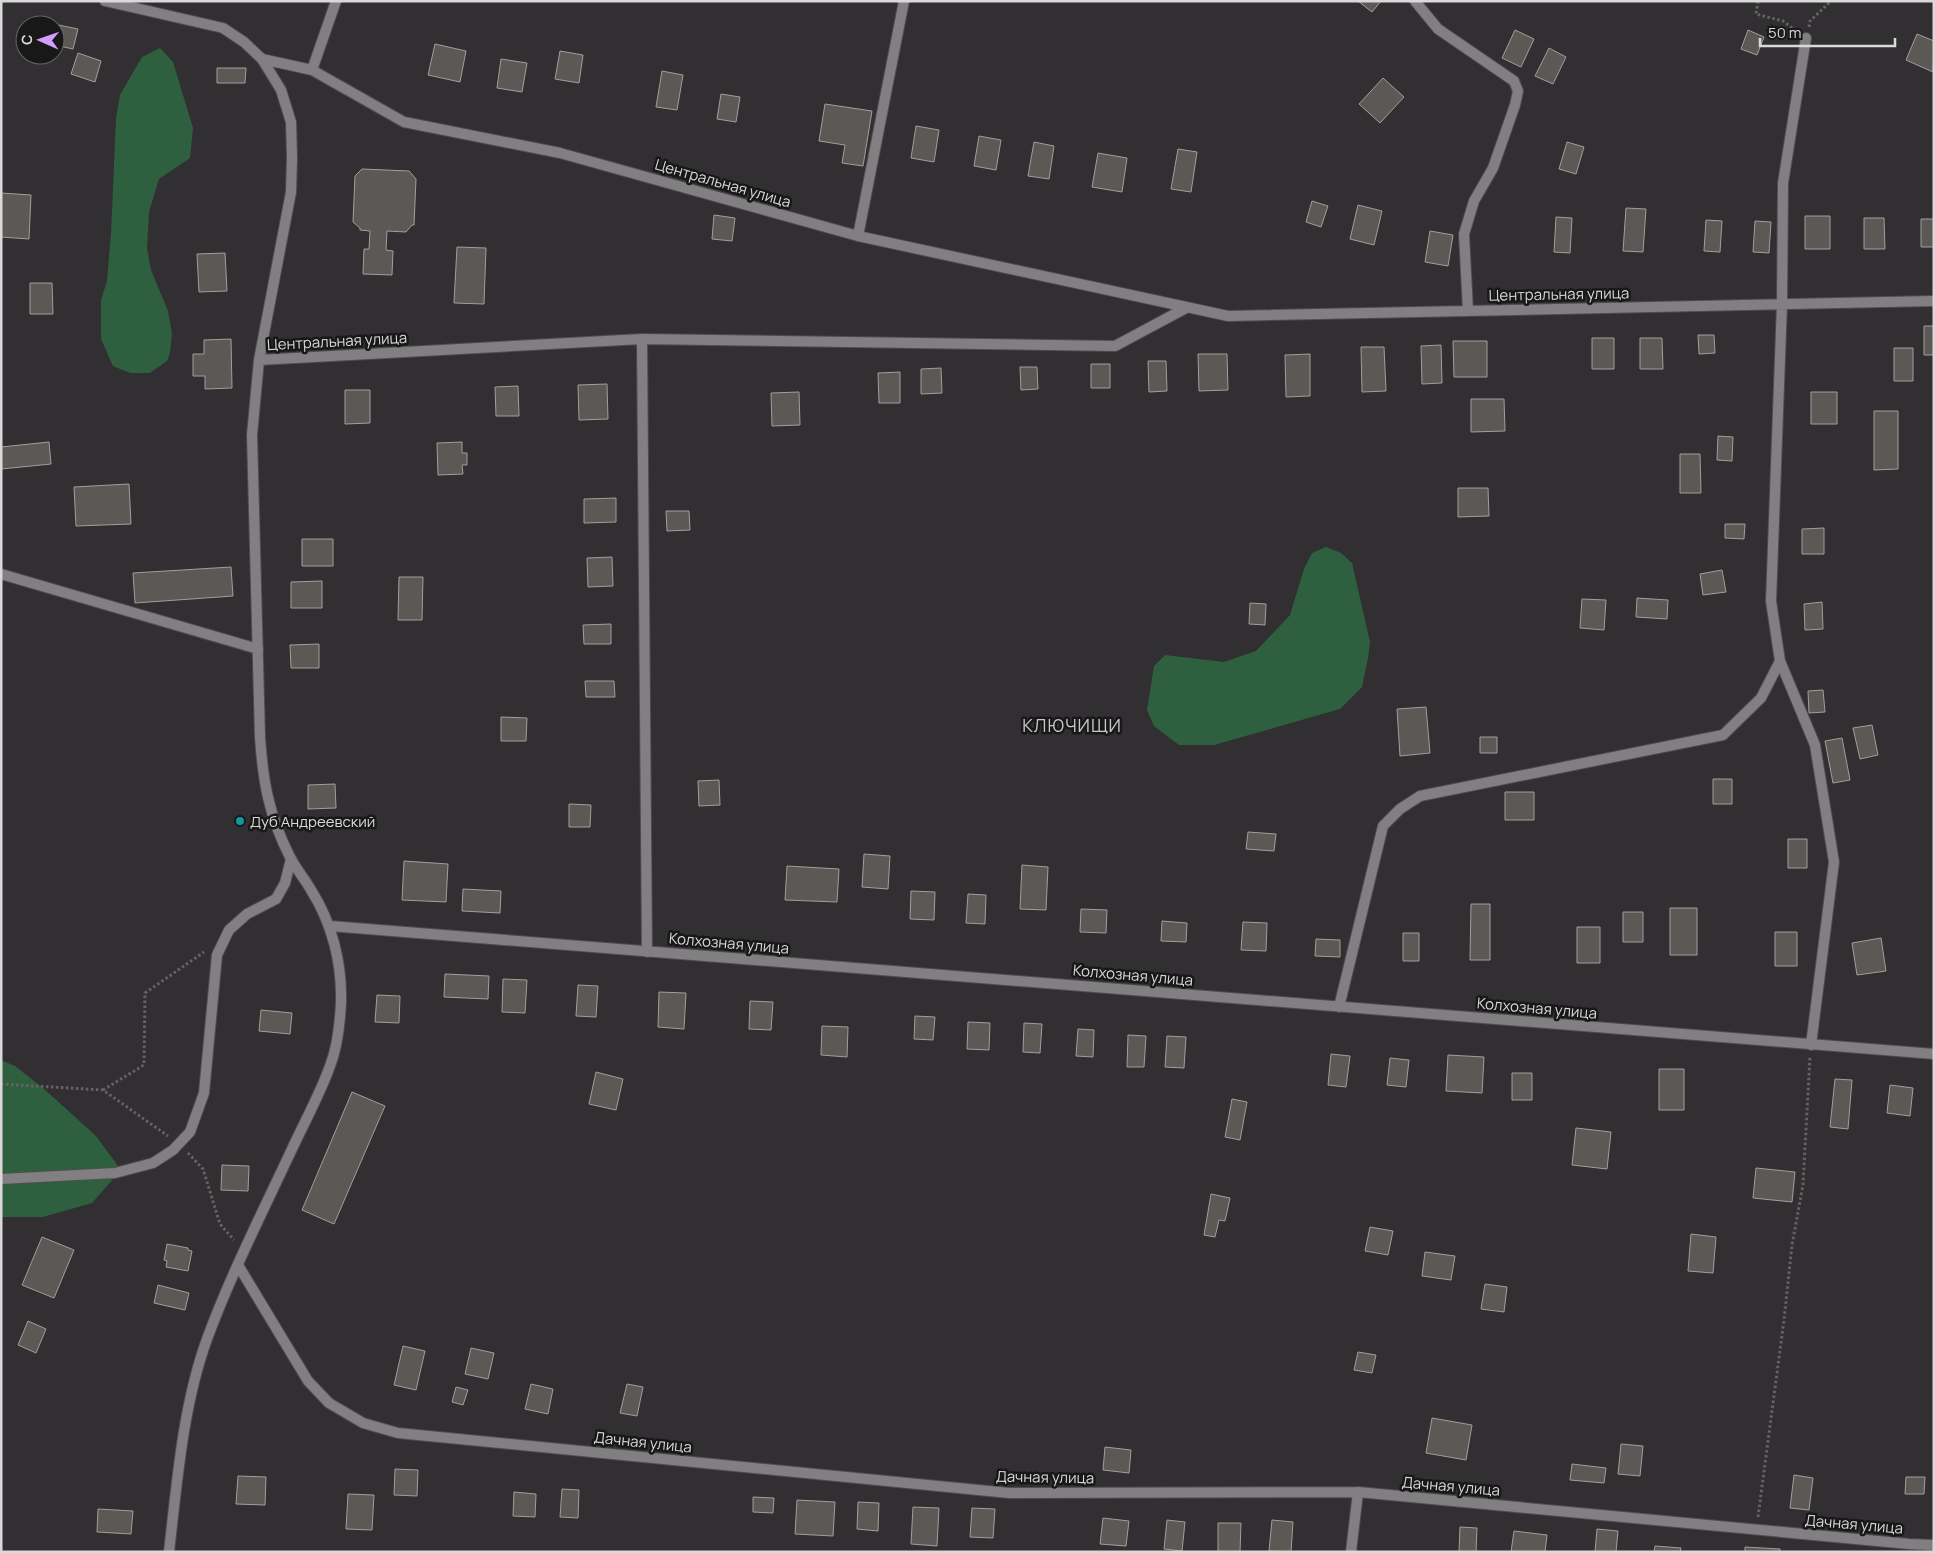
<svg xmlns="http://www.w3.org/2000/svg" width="1935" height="1553" font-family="Manrope,sans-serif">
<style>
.green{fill:#2e6040}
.building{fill:#5b5956;stroke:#a19f9d}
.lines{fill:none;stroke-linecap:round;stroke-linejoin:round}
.service-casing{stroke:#4f4d4f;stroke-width:12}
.minor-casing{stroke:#4f4d4f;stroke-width:12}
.tertiary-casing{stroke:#4f4d4f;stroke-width:12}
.path{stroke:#646364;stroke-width:3;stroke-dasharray:2.5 2.5;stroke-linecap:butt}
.service{stroke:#827f82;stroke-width:10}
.minor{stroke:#827f82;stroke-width:10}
.tertiary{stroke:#827f82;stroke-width:10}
.culture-dot{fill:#0f9aa8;stroke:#191819;stroke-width:2}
.labels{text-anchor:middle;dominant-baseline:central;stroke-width:5;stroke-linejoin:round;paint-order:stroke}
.street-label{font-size:15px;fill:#dad9da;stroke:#191819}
.poi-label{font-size:15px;fill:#dad9da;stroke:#191819;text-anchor:start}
.quarter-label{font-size:18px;letter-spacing:1px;fill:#cac7ca;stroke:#191819}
</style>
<rect width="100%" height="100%" fill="#312f31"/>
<!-- green -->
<path class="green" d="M 160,48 L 173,62 L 193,128 L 190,158 L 159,179 L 149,212 L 147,248 L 151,270 L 168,311 L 172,333 L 170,353 L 167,361 L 150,373 L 130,373 L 113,366 L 101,339 L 101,300 L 107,281 L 111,234 L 116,118 L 120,95 L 142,57 Z
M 1326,547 L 1341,553 L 1352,563 L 1370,642 L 1368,658 L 1362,687 L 1340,709 L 1214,745 L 1179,745 L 1154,726 L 1147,710 L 1154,666 L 1165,655 L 1224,662 L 1256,651 L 1290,615 L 1304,569 L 1312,553 Z
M 1,1060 L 15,1066 L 43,1088 L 96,1136 L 121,1170 L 92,1203 L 43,1217 L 1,1217 Z"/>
<!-- building -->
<path class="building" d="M 1358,1 L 1381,1 L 1372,12 Z
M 39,21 L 78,29 L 73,49 L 55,45 L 55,25 L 39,25 Z
M 1515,30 L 1534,39 L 1521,67 L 1502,58 Z
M 1748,30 L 1764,37 L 1757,55 L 1741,49 Z
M 1917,34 L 1934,41 L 1933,72 L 1906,60 Z
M 435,44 L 466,51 L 460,82 L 428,75 Z
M 1549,48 L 1566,57 L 1553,84 L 1535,76 Z
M 560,51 L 583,55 L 579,83 L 555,79 Z
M 78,53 L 101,61 L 95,82 L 71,74 Z
M 501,59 L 527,63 L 522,92 L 497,88 Z
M 217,68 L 246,68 L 245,83 L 217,83 Z
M 662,71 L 683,75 L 677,110 L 656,107 Z
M 1383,78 L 1404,97 L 1380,123 L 1359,104 Z
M 721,94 L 740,97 L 736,122 L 717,119 Z
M 825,104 L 872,111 L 863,166 L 842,163 L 845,145 L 819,141 Z
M 916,126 L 939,130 L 934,162 L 911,158 Z
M 979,136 L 1001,140 L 996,170 L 974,166 Z
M 1034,142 L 1054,146 L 1049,179 L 1028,176 Z
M 1567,142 L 1584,147 L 1576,174 L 1559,169 Z
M 1178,149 L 1197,152 L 1191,192 L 1171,189 Z
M 1098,153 L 1127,158 L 1122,192 L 1092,187 Z
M 362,169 L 409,171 L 416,179 L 414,225 L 412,225 L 406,232 L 387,231 L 386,250 L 393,251 L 392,275 L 363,274 L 364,249 L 369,249 L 370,231 L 360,230 L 360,228 L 353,222 L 355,176 Z
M 1,193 L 31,195 L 29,239 L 1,237 Z
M 1312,201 L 1328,206 L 1321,227 L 1306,222 Z
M 1358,205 L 1382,211 L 1374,245 L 1350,239 Z
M 1626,208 L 1646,209 L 1643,252 L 1623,251 Z
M 714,215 L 735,218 L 732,241 L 712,239 Z
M 1805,216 L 1830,216 L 1830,249 L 1805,249 Z
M 1556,217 L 1572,218 L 1570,253 L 1554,252 Z
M 1864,218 L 1884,218 L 1885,249 L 1864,249 Z
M 1921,219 L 1934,219 L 1934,247 L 1921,247 Z
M 1706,220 L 1722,221 L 1720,252 L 1704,251 Z
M 1755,221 L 1771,222 L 1769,253 L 1753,252 Z
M 1430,231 L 1453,235 L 1448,266 L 1425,262 Z
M 457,247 L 486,248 L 484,304 L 454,303 Z
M 225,253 L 227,291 L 199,292 L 197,254 Z
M 30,283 L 52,283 L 53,314 L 30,314 Z
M 1924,326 L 1934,326 L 1934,355 L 1924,355 Z
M 1698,335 L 1714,335 L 1715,353 L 1699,354 Z
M 1592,338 L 1614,338 L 1614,369 L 1592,369 Z
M 1640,338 L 1662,338 L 1663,369 L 1640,369 Z
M 231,339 L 232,388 L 205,389 L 205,376 L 193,376 L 193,354 L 204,354 L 204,340 Z
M 1453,341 L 1487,341 L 1487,377 L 1454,377 Z
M 1441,345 L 1442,383 L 1422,384 L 1421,346 Z
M 1361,347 L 1384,347 L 1386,391 L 1362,392 Z
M 1894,348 L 1913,348 L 1913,381 L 1894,381 Z
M 1198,354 L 1227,354 L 1228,390 L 1199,391 Z
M 1310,354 L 1310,396 L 1286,397 L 1285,355 Z
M 1148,361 L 1166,361 L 1167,391 L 1149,392 Z
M 1091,364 L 1110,364 L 1110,388 L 1091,388 Z
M 1020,367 L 1037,367 L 1038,389 L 1021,390 Z
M 941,368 L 942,393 L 921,394 L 921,369 Z
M 900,372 L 900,403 L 879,403 L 878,373 Z
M 607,384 L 608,419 L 579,420 L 578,385 Z
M 518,386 L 519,416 L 496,416 L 495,387 Z
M 345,390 L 370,390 L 370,423 L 345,424 Z
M 799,392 L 800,425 L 772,426 L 771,393 Z
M 1811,392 L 1837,392 L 1837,424 L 1811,424 Z
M 1471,399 L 1504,399 L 1505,431 L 1471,432 Z
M 1874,411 L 1898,411 L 1898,469 L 1874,470 Z
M 1718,436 L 1733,437 L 1732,461 L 1717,460 Z
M 49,442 L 51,464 L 1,469 L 1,447 Z
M 462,442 L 462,453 L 467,453 L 467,465 L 462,465 L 463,474 L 438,475 L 437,443 Z
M 1680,454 L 1700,454 L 1701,493 L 1680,493 Z
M 129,484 L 131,524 L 76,526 L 74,487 Z
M 1458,488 L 1488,488 L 1489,516 L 1458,517 Z
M 616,498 L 616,522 L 584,523 L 584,499 Z
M 666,511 L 689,511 L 690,530 L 667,531 Z
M 1725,524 L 1745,524 L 1744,539 L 1725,538 Z
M 1824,528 L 1824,554 L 1802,554 L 1802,529 Z
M 302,539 L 333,539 L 333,566 L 302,566 Z
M 612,557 L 613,586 L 588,587 L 587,558 Z
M 231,567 L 233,596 L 135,603 L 133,573 Z
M 1722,570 L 1726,592 L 1703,595 L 1700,574 Z
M 399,577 L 423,577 L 422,620 L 398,620 Z
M 322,581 L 322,608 L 291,608 L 291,582 Z
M 1637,598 L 1668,600 L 1667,619 L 1636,617 Z
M 1582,599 L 1606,600 L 1604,630 L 1580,628 Z
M 1822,602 L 1823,629 L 1805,630 L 1804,604 Z
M 1250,603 L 1266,604 L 1265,625 L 1249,624 Z
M 611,624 L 611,644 L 584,644 L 583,625 Z
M 319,644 L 319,668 L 291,668 L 290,645 Z
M 585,681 L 614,681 L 615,697 L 586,697 Z
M 1823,690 L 1825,712 L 1809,713 L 1808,691 Z
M 1426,707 L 1430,753 L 1400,756 L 1397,709 Z
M 501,717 L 527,718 L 526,741 L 501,741 Z
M 1872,725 L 1878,755 L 1860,759 L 1853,728 Z
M 1480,737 L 1497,737 L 1497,753 L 1480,753 Z
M 1842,738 L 1850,780 L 1833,783 L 1825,741 Z
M 1713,779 L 1732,779 L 1732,804 L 1713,804 Z
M 719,780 L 720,805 L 699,806 L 698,781 Z
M 335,784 L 336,808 L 308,809 L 308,785 Z
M 1505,792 L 1534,792 L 1534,820 L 1505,820 Z
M 569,804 L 591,805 L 590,827 L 569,827 Z
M 1248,832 L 1276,834 L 1274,851 L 1246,849 Z
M 1788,839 L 1807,839 L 1807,868 L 1788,868 Z
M 864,854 L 890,856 L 888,889 L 862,887 Z
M 404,861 L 448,864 L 446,902 L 402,900 Z
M 1022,865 L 1048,867 L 1046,910 L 1020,909 Z
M 787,866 L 839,869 L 837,902 L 785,900 Z
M 463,889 L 501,891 L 500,913 L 462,911 Z
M 911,891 L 935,892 L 934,920 L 910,919 Z
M 968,894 L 986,895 L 985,924 L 966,923 Z
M 1471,904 L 1490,904 L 1490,960 L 1470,960 Z
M 1670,908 L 1697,908 L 1697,955 L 1670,955 Z
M 1081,909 L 1107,910 L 1106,933 L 1080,932 Z
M 1623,912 L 1643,912 L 1643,942 L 1623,942 Z
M 1162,921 L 1187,923 L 1186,942 L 1161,941 Z
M 1243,922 L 1267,923 L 1266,951 L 1241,950 Z
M 1577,927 L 1600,927 L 1600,963 L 1577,963 Z
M 1775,932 L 1797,932 L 1797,966 L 1775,966 Z
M 1403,933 L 1419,933 L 1419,961 L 1403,961 Z
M 1881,938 L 1886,971 L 1857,975 L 1852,943 Z
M 1316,939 L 1340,940 L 1340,957 L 1315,956 Z
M 445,974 L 489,976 L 488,999 L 444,997 Z
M 503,979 L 527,980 L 525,1013 L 502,1012 Z
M 578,985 L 598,986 L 596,1017 L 576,1016 Z
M 659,992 L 686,993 L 684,1029 L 658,1027 Z
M 377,995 L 400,996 L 399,1023 L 375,1022 Z
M 750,1001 L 773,1002 L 771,1030 L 749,1029 Z
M 261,1010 L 292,1013 L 290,1034 L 259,1031 Z
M 915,1016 L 935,1017 L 933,1040 L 914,1039 Z
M 968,1022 L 990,1023 L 989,1050 L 967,1049 Z
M 1024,1023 L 1042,1024 L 1040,1053 L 1023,1052 Z
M 822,1026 L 848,1027 L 847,1057 L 821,1055 Z
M 1078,1029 L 1094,1030 L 1093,1057 L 1076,1056 Z
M 1128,1035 L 1146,1036 L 1144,1067 L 1127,1067 Z
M 1167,1036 L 1186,1037 L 1184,1068 L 1165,1067 Z
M 1331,1054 L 1350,1056 L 1346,1087 L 1328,1085 Z
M 1448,1055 L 1484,1057 L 1482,1093 L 1446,1091 Z
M 1390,1058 L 1409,1060 L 1406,1087 L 1387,1085 Z
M 1659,1069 L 1684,1069 L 1684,1110 L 1659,1110 Z
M 596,1072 L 623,1079 L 616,1110 L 589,1104 Z
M 1512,1073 L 1532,1073 L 1532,1100 L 1512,1100 Z
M 1835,1079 L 1852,1080 L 1848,1129 L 1830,1127 Z
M 1890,1085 L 1913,1088 L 1910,1116 L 1887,1113 Z
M 352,1092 L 385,1106 L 334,1224 L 302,1210 Z
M 1232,1099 L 1247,1102 L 1240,1140 L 1225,1137 Z
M 1576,1128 L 1611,1132 L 1607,1169 L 1572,1165 Z
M 222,1165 L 249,1166 L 248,1191 L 221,1190 Z
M 1756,1168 L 1795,1172 L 1792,1202 L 1753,1198 Z
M 1211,1194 L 1230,1198 L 1225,1221 L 1219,1220 L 1215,1237 L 1204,1235 Z
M 1370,1227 L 1393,1231 L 1388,1255 L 1365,1251 Z
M 1691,1234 L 1716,1237 L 1713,1273 L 1688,1271 Z
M 42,1237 L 74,1250 L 54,1298 L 22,1285 Z
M 167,1244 L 188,1248 L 188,1250 L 192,1251 L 188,1271 L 166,1267 L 167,1261 L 164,1260 Z
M 1425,1252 L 1455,1256 L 1451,1280 L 1422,1276 Z
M 1485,1284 L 1507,1287 L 1504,1312 L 1481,1309 Z
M 158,1285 L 189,1293 L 185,1310 L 154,1303 Z
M 28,1321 L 46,1329 L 36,1353 L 18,1345 Z
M 403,1346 L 425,1351 L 416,1390 L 394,1385 Z
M 471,1348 L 494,1353 L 488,1379 L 465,1374 Z
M 1358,1352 L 1376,1355 L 1372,1373 L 1354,1370 Z
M 531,1384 L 553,1389 L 548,1414 L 525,1409 Z
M 627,1384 L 643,1387 L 637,1416 L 620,1413 Z
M 456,1387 L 468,1390 L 463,1405 L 452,1402 Z
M 1432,1418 L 1472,1425 L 1466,1460 L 1426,1453 Z
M 1621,1444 L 1643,1446 L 1640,1476 L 1618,1474 Z
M 1105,1447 L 1131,1450 L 1129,1473 L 1103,1470 Z
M 1572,1464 L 1606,1468 L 1604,1483 L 1570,1480 Z
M 395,1469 L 418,1470 L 417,1496 L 394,1495 Z
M 1794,1475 L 1813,1478 L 1809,1510 L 1790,1508 Z
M 238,1476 L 266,1477 L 265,1505 L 236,1504 Z
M 1906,1477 L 1925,1477 L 1924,1494 L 1905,1494 Z
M 562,1489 L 579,1490 L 578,1518 L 560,1517 Z
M 514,1492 L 536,1494 L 535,1517 L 513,1516 Z
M 348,1494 L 374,1495 L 372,1530 L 346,1529 Z
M 753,1497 L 774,1498 L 773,1513 L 753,1512 Z
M 797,1500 L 835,1502 L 833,1536 L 795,1534 Z
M 858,1502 L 879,1503 L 878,1531 L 857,1529 Z
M 913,1507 L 939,1508 L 937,1546 L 911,1544 Z
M 972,1508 L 995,1509 L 993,1538 L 970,1537 Z
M 98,1509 L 133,1511 L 131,1534 L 97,1532 Z
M 1103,1518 L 1129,1521 L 1126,1546 L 1100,1544 Z
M 1167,1520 L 1185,1522 L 1182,1551 L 1164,1549 Z
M 1272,1520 L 1293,1522 L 1291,1552 L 1269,1551 Z
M 1218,1523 L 1241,1523 L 1240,1552 L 1218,1552 Z
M 1460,1527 L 1477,1528 L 1476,1552 L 1459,1552 Z
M 1597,1529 L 1618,1531 L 1616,1552 L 1595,1552 Z
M 1514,1531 L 1547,1535 L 1545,1552 L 1511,1552 Z
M 1655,1546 L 1681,1548 L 1680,1552 L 1654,1552 Z
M 1745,1547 L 1780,1549 L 1780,1552 L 1745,1552 Z"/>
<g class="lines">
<!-- service casing -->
<g class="service-casing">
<path id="service" d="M 1,574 L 258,649
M 1,1179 L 115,1173 L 153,1163 L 173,1150 L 190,1132 L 204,1093 L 217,955 L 229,930 L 247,914 L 276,899 L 285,883 L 291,859"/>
</g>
<!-- minor casing -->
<g class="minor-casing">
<path id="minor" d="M 1415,1 L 1438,29 L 1514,81 L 1518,91 L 1515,105 L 1493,168 L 1474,201 L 1464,234 L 1468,311
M 1806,38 L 1783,183 L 1782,304 L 1771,601 L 1780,661 L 1815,745 L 1834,862 L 1811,1045
M 262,59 L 312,70 L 404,122 L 560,153 L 858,236 L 1228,316 L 1934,301
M 312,70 L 336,1
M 858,236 L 904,1
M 642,339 L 647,952
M 259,360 L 642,339 L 1115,346 L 1186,308
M 330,926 L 1934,1054
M 1339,1007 L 1383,826 L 1400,809 L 1420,796 L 1723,735 L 1761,698 L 1780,661
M 238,1265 L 308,1381 L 329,1403 L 363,1423 L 398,1433 L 1009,1493 L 1358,1492 L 1909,1544 L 1934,1545
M 169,1552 C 177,1482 183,1405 207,1339 C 231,1274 263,1211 292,1149 C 305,1121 320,1094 330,1066 C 338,1046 340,1023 341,1002 C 342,963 332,923 311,890 C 305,879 296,869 290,857 C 269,816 263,782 260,737 L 252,435 L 259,360 L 291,192 L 292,158 L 291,122 L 281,90 L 262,59
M 1351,1552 L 1358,1492"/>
</g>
<!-- tertiary casing -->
<g class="tertiary-casing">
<path id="tertiary" d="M 105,1 L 223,28 L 244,42 L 262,59"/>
</g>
<!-- path -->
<path class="path" d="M 1758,1 L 1756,14 L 1783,21 L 1796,31
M 1809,27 L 1810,21 L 1831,1
M 1,1084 L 103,1090 L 168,1136
M 103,1090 L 144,1065 L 145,993 L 204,952
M 188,1153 L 203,1169 L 220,1224 L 234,1240
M 1758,1517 L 1784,1320 L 1792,1245 L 1803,1185 L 1810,1056"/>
<!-- service -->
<use href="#service" class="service"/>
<!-- minor -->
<use href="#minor" class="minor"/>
<!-- tertiary -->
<use href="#tertiary" class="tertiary"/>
</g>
<!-- markers -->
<circle class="culture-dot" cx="240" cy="821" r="5"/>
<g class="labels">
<!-- street labels -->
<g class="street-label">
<text transform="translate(723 183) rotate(16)">Центральная улица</text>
<text transform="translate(1559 294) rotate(-1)">Центральная улица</text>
<text transform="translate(337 341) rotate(-3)">Центральная улица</text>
<text transform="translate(729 943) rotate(5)">Колхозная улица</text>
<text transform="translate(1133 975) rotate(5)">Колхозная улица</text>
<text transform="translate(1537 1008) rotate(5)">Колхозная улица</text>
<text transform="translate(643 1442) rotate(6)">Дачная улица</text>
<text transform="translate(1045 1477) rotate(1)">Дачная улица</text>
<text transform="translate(1451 1486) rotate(5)">Дачная улица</text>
<text transform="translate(1854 1524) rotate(5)">Дачная улица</text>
</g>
<!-- poi labels -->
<g class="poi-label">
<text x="250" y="821">Дуб Андреевский</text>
</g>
<!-- quarter labels -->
<g class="quarter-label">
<text x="1072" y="725">КЛЮЧИЩИ</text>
</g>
</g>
<!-- border -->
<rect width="1935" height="1553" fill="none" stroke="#dad9da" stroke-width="5"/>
<!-- north arrow -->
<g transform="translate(40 40) rotate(272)"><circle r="24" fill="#191819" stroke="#666566"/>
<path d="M0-4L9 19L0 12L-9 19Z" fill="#d29dfd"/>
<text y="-8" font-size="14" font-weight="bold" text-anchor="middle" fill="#dad9da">С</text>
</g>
<!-- scale -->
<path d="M1760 38v8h135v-8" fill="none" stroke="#dad9da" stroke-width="2.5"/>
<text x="1768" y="38" font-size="15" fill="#dad9da" stroke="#191819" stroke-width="4" paint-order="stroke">50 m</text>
</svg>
